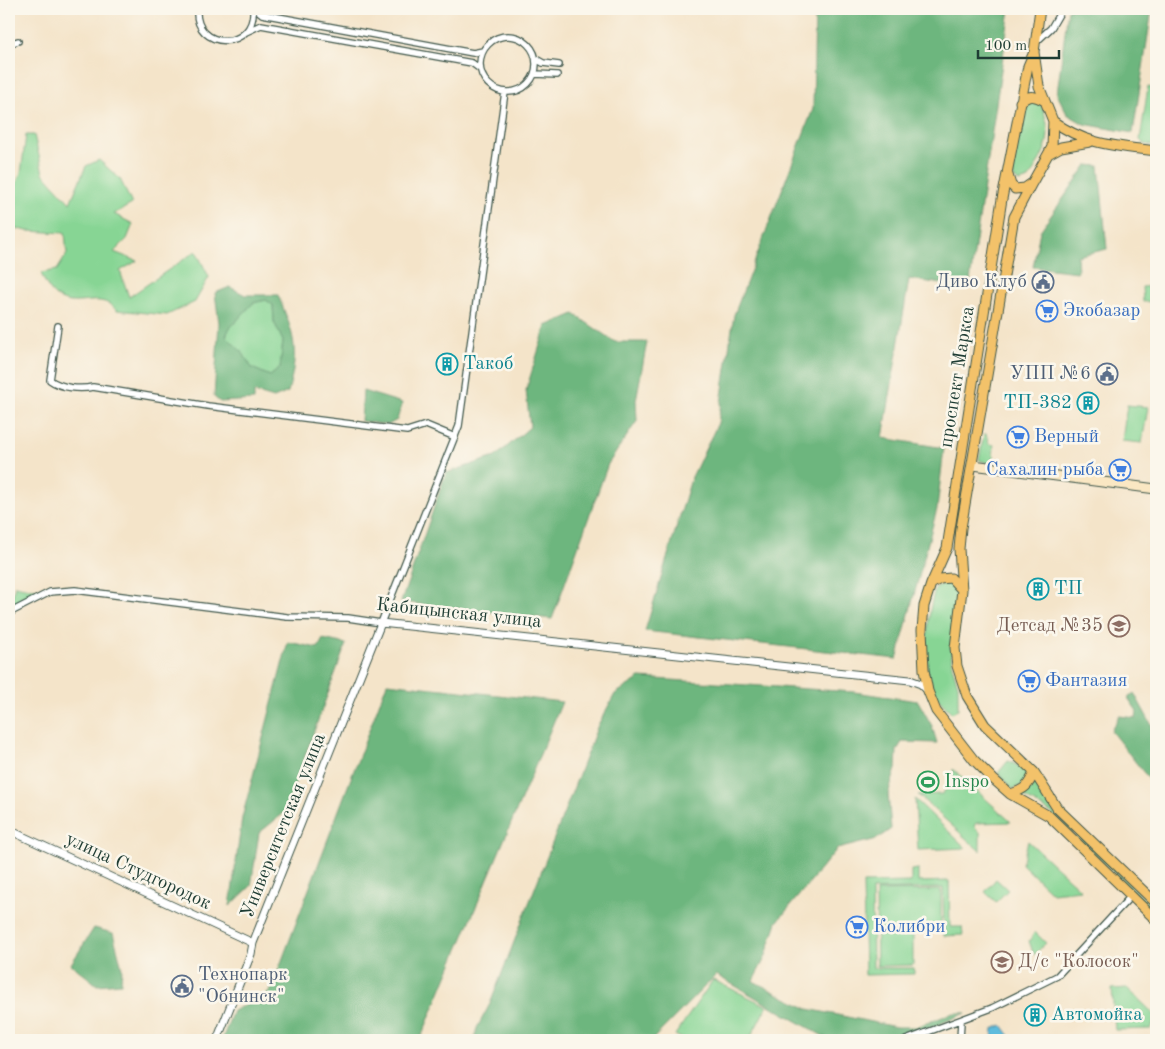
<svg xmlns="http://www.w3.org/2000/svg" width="1165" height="1049" font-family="'Old Standard TT',serif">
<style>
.green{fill:#87d594;stroke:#538964}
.forest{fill:#6db67e;stroke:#467a59;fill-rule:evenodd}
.water{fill:#5fbcdd;stroke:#3f7c88}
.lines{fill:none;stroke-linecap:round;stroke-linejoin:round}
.minor-casing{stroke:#3f564a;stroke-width:8}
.tertiary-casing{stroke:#3f564a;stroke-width:9}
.secondary-casing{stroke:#3f564a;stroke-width:11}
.primary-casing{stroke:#3f564a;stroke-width:11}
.minor{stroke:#fff;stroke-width:5.5}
.tertiary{stroke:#fff;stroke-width:7}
.secondary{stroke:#fae7c3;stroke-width:9}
.primary{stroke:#f3c26a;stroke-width:9}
.labels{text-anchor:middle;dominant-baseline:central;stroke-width:5;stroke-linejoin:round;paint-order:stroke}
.service-label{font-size:19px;fill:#4e5e75;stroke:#fbf7ec;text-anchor:end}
.shop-label{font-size:19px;fill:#366cbe;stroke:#fbf7ec;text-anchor:start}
.culture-label{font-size:19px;fill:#0d838f;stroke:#fbf7ec;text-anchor:start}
.street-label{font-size:19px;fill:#1f3d34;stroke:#fbf7ec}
.education-label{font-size:19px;fill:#785e54;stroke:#fbf7ec;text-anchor:end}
.leisure-label{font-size:19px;fill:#27864d;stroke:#fbf7ec;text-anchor:start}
</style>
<rect width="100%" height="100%" fill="#fbf7ec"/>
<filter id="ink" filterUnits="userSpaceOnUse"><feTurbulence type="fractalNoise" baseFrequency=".02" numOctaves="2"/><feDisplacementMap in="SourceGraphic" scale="10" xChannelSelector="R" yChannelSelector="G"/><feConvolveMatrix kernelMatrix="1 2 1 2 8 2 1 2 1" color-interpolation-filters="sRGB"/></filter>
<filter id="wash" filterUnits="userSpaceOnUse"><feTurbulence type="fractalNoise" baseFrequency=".0096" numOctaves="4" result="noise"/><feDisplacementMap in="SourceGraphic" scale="20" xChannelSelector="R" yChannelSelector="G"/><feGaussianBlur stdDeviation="1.12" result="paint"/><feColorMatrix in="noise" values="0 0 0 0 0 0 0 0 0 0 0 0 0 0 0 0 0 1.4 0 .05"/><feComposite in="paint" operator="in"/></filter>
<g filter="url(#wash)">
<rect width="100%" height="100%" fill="#f4e4c9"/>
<!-- green -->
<path class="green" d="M 1148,87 L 1156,89 L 1156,146 L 1144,144 L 1140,140 Z
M 1027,100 L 1040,102 C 1055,138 1047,147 1029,179 L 1019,182 L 1014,178 L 1012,172 L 1023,104 Z
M 26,135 L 34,135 L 43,173 L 70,203 L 86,166 L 99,160 L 120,179 L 132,204 L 114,214 L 133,224 L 127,239 L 114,252 L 137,261 L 120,271 L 129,297 L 196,251 L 209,277 L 195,302 L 167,315 L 116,310 C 95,284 62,327 41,273 L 57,270 L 67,254 L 65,233 L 27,231 L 9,227 L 12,192 L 21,173 Z
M 1156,286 L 1156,301 L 1143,302 L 1142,287 Z
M 266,300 L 273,305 L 274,322 L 283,341 L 280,368 L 270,376 L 252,368 L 242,352 L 226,336 L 229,329 L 253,303 Z
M 1127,405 L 1148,407 L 1142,443 L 1122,441 Z
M 984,434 L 986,434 L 989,444 L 994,445 L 993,461 L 990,464 L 979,460 Z
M 948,582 L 955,585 L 957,589 L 951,646 L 952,666 L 958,685 L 958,709 L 952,713 C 946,707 938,700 934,693 C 921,668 927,612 936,587 Z
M 15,585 L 39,590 L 39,592 L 13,605 L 11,601 Z
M 1008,761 L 1023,768 L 1029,775 L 1023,785 L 1012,789 L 998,773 Z
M 953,769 L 1011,822 L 976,823 L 974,826 L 980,832 L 980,851 L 918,795 L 942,794 L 953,781 Z
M 1035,782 L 1052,810 L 1075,831 L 1073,833 L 1050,812 L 1021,795 L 1029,791 Z
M 915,799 L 916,800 L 966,848 L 918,850 Z
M 1078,834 L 1150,905 L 1149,907 L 1076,835 Z
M 1028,841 L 1081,890 L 1052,893 L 1022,864 Z
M 918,869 L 918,882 L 949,881 L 950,927 L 962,927 L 963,935 L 944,936 L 943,888 L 872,890 L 873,968 L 914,968 L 914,974 L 865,975 L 863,883 L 911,882 L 911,870 Z
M 996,879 L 1008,890 L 996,902 L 985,892 Z
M 941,890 L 941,928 L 913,928 L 913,965 L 877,966 L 876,891 Z
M 1035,932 L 1046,943 L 1034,955 L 1029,941 Z
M 713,980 L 767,1006 L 749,1040 L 685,1040 L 675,1035 Z
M 1127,988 L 1156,1016 L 1151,1029 L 1115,1030 L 1112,989 Z"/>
<!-- forest -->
<path class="forest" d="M 815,9 L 1010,9 L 969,288 L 909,279 L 883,438 L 944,448 L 937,509 L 897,659 L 645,631 L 691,479 L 718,423 L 734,315 L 813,109 Z
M 1068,9 L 1152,9 L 1133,133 L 1084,124 L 1067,114 L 1057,94 Z
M 1087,165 L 1099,166 L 1107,249 L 1077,256 L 1078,272 L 1033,267 L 1040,231 Z
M 230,287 L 245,295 L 278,295 C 294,335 300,348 288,392 L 274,398 L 254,392 L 254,400 L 220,402 L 214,397 L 219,323 L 215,293 ZM 266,300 L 273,305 L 274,322 L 283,341 L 280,368 L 270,376 L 252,368 L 242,352 L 226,336 L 229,329 L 253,303 Z
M 574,314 L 615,342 L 647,342 L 636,400 L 637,421 L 608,464 L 552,619 L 401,602 L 446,473 L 495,457 L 530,427 L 526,390 L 546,326 Z
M 363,391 L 402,403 L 397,420 L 388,425 L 361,421 Z
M 323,639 L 346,644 L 284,813 L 259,833 L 251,886 L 230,906 L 242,818 L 288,642 L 318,648 Z
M 640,678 L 854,692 L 918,701 L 932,726 L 937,743 L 902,742 L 897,750 L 896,769 L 888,794 L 891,829 L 877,839 L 837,849 L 777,922 L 765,958 L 753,981 L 808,1009 L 896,1027 L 916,1027 L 953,1013 L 966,1013 L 901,1040 L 830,1040 L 716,975 L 652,1040 L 474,1040 L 477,1028 L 490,1004 L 598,725 L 615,694 Z
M 387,683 L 562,702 L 420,1040 L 222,1040 L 233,1011 L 270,992 Z
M 1134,693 L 1156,733 L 1156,781 L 1152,783 L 1111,731 L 1119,716 L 1136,718 L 1137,711 L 1128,698 Z
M 94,928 L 113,933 L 122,968 L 121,983 L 97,985 L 71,964 Z"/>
<!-- water -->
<path class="water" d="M 1002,1025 L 1013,1040 L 992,1040 L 993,1029 Z"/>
</g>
<g filter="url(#ink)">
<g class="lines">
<!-- minor casing -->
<g class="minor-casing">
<path id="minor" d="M 197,9 C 194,51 256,51 253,9
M 256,9 L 262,14 L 473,53 L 483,51
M 246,32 L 261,25 L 472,63 L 480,69
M480 64a28 28 0 1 1 56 0a28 28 0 1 1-56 0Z
M 1035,43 L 1051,28 L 1062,9
M 9,44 L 18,41
M 536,59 L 543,63 L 559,65
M 535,74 L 557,75
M 58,326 L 50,380 C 61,388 80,390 93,387 L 208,406 L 407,431 L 426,425 L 455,437
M 9,613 L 50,592 L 75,590 L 287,617 L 348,618 L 381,623 L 459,426 L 505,92
M 906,1040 L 992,1008 L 1057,976 L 1131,896
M 960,1040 L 961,1021"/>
</g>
<!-- tertiary casing -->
<g class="tertiary-casing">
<path id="tertiary" d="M 9,830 L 253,943
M 217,1040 L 251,954 L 253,943 L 381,623 L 910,680 L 921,684 L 928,691"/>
</g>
<!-- secondary casing -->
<g class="secondary-casing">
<path id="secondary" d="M 973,465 L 1156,489"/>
</g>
<!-- primary casing -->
<g class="primary-casing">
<path id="primary" d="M 1034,52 L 1028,66 L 1002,199 L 947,548 L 931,584 L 924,606 L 922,630 L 924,670 L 928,691 L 936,711 L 974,760 L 993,779 L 1010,794 L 1049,816 L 1156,920
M 1020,102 C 1029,95 1033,95 1043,100
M 1053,121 C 1085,145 1117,146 1156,151
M 1050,153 L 1061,147 L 1090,142
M 1008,175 L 1011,185 L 1015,189 L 1025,188 L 1032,183 L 1052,147 L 1053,121 L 1039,86 L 1034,52 L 1040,9
M 1032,183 L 1014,217 L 961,528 L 959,549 L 962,590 L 955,648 L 957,666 L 967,696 L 985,725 L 1034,772 L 1057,808 L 1156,903
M 931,584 L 940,579 L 951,578 L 962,590
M 1010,794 C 1024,790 1029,786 1034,772"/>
</g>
<!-- minor -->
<use href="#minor" class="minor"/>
<!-- tertiary -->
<use href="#tertiary" class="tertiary"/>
<!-- secondary -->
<use href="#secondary" class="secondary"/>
<!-- primary -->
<use href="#primary" class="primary"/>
</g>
</g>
<!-- icons -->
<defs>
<g id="civic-ring" transform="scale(1.125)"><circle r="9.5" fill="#fbf7ec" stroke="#5c6f8a" stroke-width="1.5"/><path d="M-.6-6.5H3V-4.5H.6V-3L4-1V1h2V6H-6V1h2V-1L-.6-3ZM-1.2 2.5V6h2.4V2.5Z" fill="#5c6f8a"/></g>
<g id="supermarket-ring" transform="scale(1.125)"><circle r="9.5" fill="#fbf7ec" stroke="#3f7fe0" stroke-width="1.5"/><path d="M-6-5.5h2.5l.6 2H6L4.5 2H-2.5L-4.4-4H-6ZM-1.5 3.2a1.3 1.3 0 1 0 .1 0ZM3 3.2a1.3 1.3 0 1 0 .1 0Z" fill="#3f7fe0"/></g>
<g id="building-ring" transform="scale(1.125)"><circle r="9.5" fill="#fbf7ec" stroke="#0f9aa8" stroke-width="1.5"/><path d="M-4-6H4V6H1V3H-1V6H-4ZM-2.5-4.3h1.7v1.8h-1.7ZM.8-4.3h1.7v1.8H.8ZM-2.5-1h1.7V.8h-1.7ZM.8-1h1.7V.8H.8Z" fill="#0f9aa8"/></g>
<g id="school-ring" transform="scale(1.125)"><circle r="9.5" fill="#fbf7ec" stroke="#8d6e63" stroke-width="1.5"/><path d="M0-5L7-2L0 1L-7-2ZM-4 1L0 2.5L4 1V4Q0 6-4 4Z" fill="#8d6e63"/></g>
<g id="stadium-ring" transform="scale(1.125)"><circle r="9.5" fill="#fbf7ec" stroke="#2e9e5b" stroke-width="1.5"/><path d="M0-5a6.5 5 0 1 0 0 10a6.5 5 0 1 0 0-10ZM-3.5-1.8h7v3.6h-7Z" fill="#2e9e5b"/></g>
</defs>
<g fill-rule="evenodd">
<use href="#civic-ring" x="1043" y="282"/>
<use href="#supermarket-ring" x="1047" y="311"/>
<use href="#building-ring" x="447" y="364"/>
<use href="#civic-ring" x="1107" y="374"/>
<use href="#building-ring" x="1088" y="403"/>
<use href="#supermarket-ring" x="1018" y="437"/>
<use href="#supermarket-ring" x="1120" y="470"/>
<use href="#building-ring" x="1038" y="589"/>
<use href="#school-ring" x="1119" y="626"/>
<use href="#supermarket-ring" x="1029" y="681"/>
<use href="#stadium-ring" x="928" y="782"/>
<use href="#supermarket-ring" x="857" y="927"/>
<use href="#school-ring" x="1002" y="962"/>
<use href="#civic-ring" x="182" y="986"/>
<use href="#building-ring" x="1035" y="1015"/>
</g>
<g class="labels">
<!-- service labels -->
<g class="service-label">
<text x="1027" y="282">Диво Клуб</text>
<text x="1091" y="374">УПП №6</text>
<text x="198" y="975" text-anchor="start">Технопарк<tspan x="198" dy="22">"Обнинск"</tspan></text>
</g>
<!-- shop labels -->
<g class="shop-label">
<text x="1063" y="311">Экобазар</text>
<text x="1034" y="437">Верный</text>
<text x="1104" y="470" text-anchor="end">Сахалин рыба</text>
<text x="1045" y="681">Фантазия</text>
<text x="873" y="927">Колибри</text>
</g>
<!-- culture labels -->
<g class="culture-label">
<text x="463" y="364">Такоб</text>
<text x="1072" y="403" text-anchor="end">ТП-382</text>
<text x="1054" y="589">ТП</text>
<text x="1051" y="1015">Автомойка</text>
</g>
<!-- street labels -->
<g class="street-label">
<text transform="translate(958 377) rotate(-81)">проспект Маркса</text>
<text transform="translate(459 614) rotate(6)">Кабицынская улица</text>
<text transform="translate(284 826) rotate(-68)">Университетская улица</text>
<text transform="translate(138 872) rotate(25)">улица Студгородок</text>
</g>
<!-- education labels -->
<g class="education-label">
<text x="1103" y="626">Детсад №35</text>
<text x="1018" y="962" text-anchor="start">Д/с "Колосок"</text>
</g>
<!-- leisure labels -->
<g class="leisure-label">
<text x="944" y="782">Inspo</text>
</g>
</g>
<!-- margin -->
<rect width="1165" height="1049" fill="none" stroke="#fbf7ec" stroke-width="30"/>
<!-- scale -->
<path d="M978 50v8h81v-8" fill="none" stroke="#1f3d34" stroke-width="2.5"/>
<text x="985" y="50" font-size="15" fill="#1f3d34" stroke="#fbf7ec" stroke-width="4" paint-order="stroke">100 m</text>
</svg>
